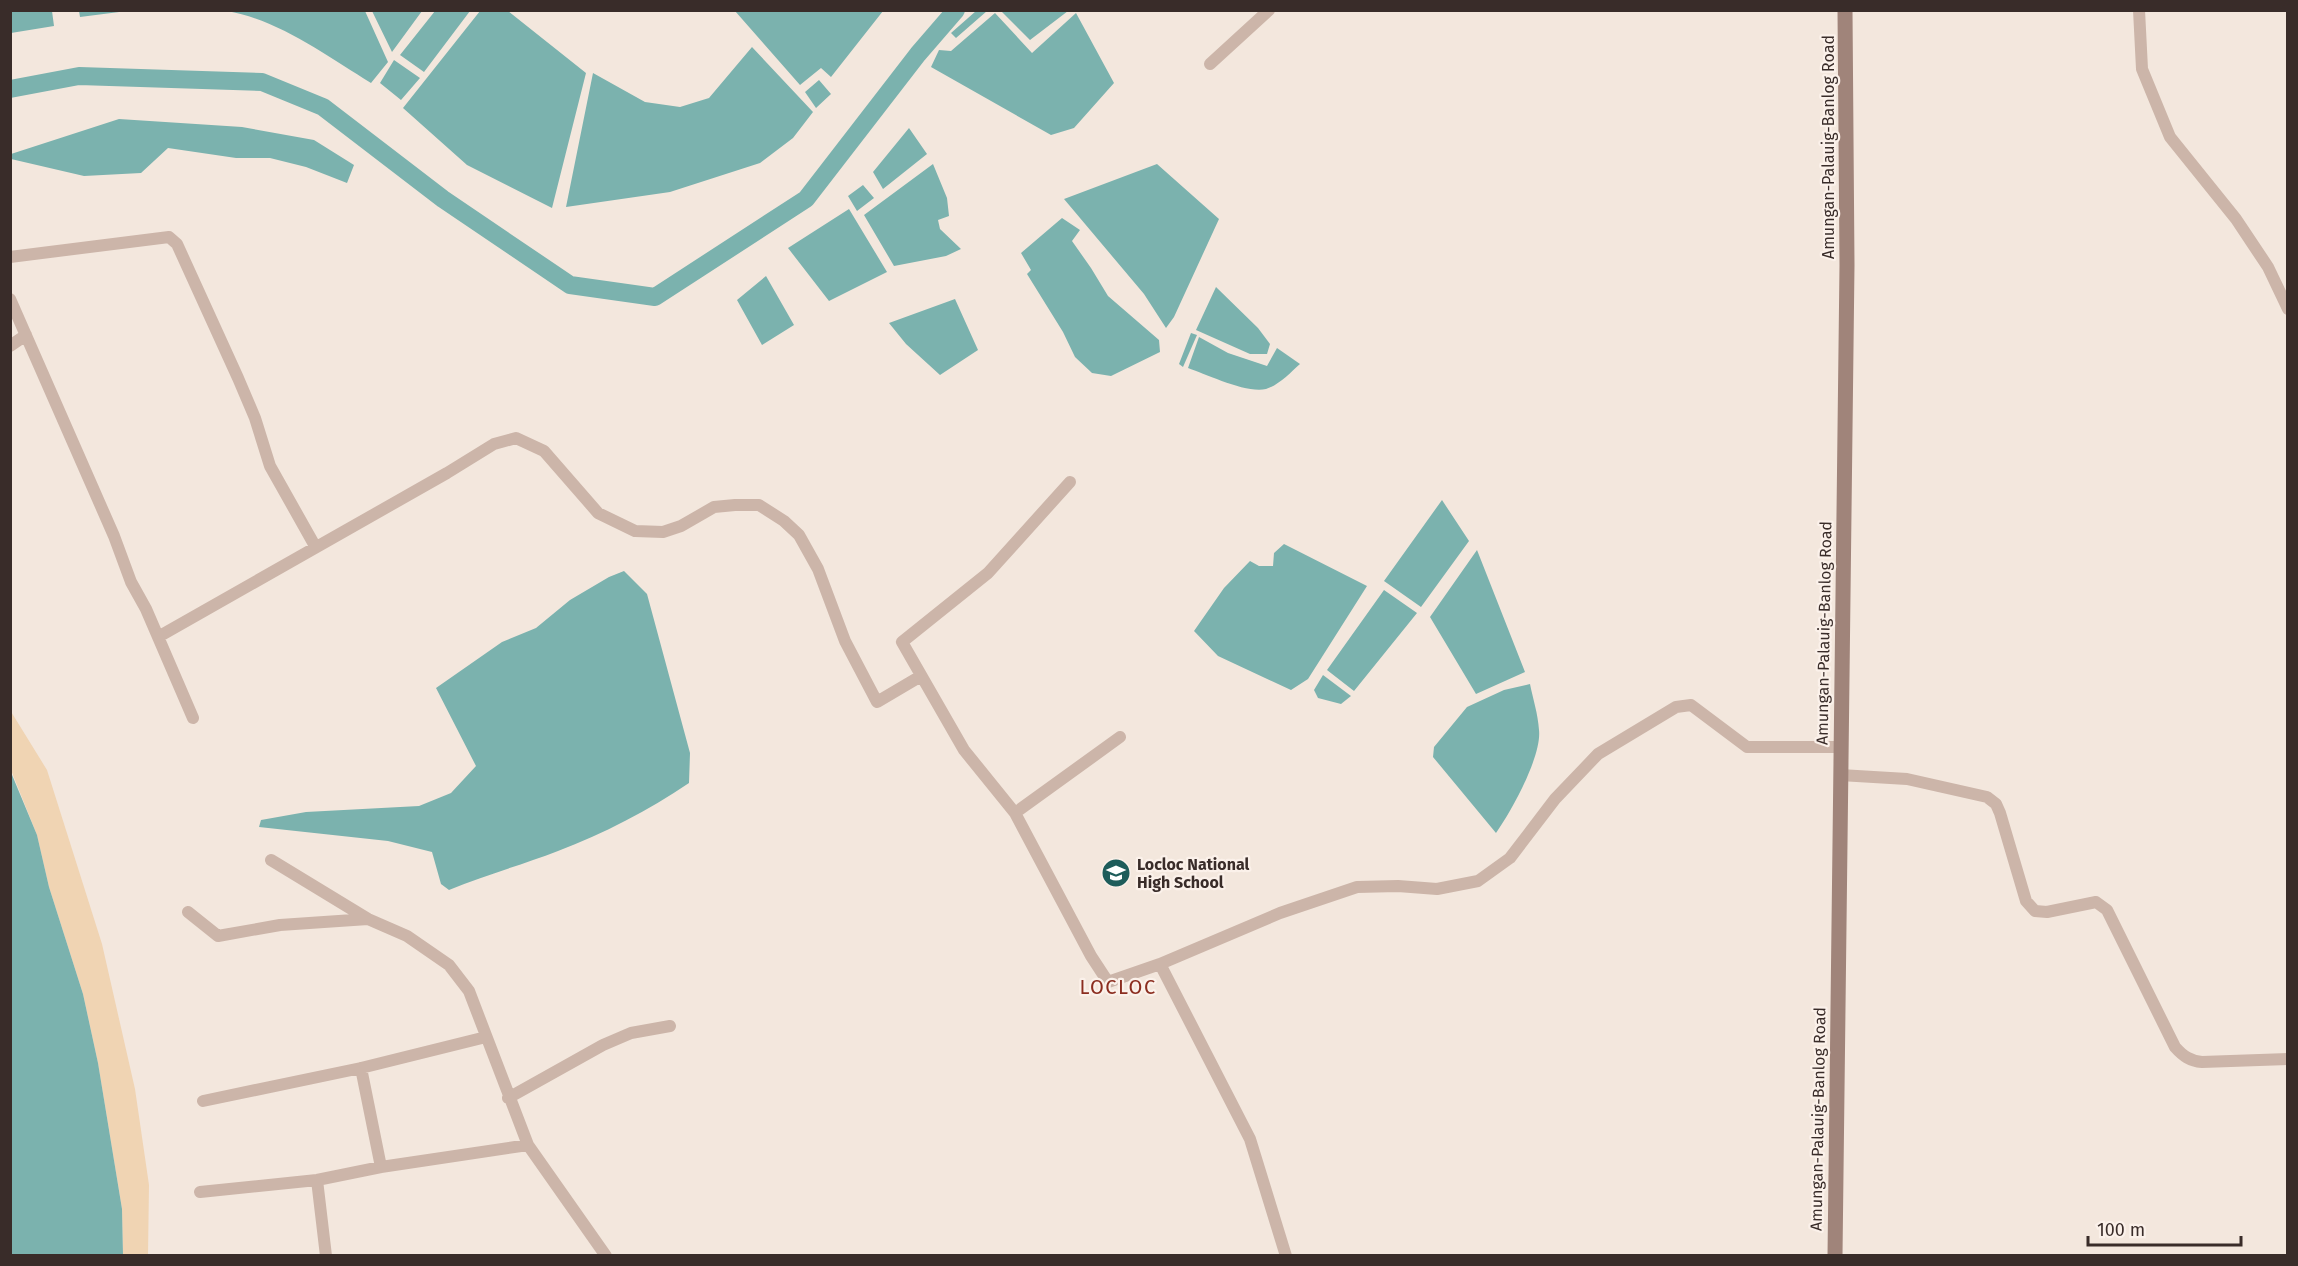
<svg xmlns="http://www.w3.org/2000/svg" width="2298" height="1266" font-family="'Fira Sans',sans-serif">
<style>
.sand{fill:#f0d4b3}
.water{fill:#7bb2ae}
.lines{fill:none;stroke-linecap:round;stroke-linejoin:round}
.river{stroke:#7bb2ae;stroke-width:18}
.street{stroke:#ccb5a9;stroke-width:12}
.secondary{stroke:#a0847a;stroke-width:15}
.labels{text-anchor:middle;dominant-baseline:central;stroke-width:4.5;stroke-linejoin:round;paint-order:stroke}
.street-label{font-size:16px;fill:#392c29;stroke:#fbf1ea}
.poi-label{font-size:16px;font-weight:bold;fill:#392c29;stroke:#fbf1ea;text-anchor:start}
.quarter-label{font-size:20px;letter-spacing:1.5px;fill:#8b2d1f;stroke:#fbf1ea}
</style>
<rect width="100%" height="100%" fill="#f3e7dd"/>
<!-- sand -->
<path class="sand" d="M 10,710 L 47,770 L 102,944 L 135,1089 L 149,1185 L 148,1255 L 123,1255 L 122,1209 L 98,1063 L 83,994 L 49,887 L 37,835 L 11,770 Z"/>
<!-- water -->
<path class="water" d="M 20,11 L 52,11 L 54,26 L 11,33 L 11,12 Z
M 127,11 L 80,17 L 79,11 L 127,10 Z
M 227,11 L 365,11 L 388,62 L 371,83 C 327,56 279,20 227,11 Z
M 372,11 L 422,11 L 392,52 Z
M 435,11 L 470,11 L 424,72 L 400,55 Z
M 480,11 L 508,11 L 586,73 L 552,208 L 467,165 L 403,108 Z
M 735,11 L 883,11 L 831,77 L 821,68 L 800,85 Z
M 976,11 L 987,11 L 956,38 L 951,33 Z
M 1001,11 L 1068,11 L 1030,40 Z
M 995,13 L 1032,53 L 1076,13 L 1114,83 L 1074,128 L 1051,135 L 931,67 L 939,50 L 951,51 Z
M 752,47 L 813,112 L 793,138 L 760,163 L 670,192 L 566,207 L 593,73 L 645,102 L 680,107 L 709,98 Z
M 394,60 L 420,78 L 401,100 L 380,83 Z
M 819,80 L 831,94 L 816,108 L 805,92 Z
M 119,119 L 242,127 L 314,140 L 354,165 L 347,183 L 306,167 L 270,158 L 236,158 L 168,148 L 141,173 L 84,176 L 11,159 L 11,154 Z
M 909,128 L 927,154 L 883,189 L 873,172 Z
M 933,164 L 947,198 L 949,216 L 938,220 L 940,229 L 961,249 L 946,256 L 894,266 L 864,215 Z
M 1157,164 L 1219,219 L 1174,317 L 1166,328 L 1144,294 L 1064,199 Z
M 863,185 L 874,198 L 857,211 L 848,196 Z
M 849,209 L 887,272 L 829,301 L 788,248 Z
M 1062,218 L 1080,230 L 1072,241 L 1091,268 L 1108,296 L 1159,340 L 1160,352 L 1111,376 L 1092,373 L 1075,357 L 1063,332 L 1027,274 L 1031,270 L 1021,253 Z
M 766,276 L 794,325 L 762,345 L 737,300 Z
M 1216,287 L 1258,328 L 1270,344 L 1267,354 L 1250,354 L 1196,330 Z
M 955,299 L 978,350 L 940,375 L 906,344 L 889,323 Z
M 1191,333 L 1197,335 L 1183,367 L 1179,364 Z
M 1199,337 L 1228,353 L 1267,366 L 1277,348 L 1300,364 C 1290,373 1279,385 1266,389 C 1247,394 1206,374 1188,368 Z
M 1442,500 L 1469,541 L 1421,607 L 1384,581 Z
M 1284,544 L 1367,586 L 1308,679 L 1291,690 L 1218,656 L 1194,631 L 1224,588 L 1250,561 L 1259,566 L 1273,566 L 1274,553 Z
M 1477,550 L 1525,672 L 1476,694 L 1430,617 Z
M 624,571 L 647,594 L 690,753 L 689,783 C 649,810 603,834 558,851 C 522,865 485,875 449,890 L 441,884 L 432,852 L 388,841 L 259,827 L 261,820 L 306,812 L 419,806 L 451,793 L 476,766 L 436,688 L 502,642 L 536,628 L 570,600 L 609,577 Z
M 1384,590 L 1417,613 L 1354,691 L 1327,670 Z
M 1323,675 L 1351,696 L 1341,704 L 1318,698 L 1314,690 Z
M 1530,684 C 1533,699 1538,714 1539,730 C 1542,756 1511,812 1496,833 L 1433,757 L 1434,747 L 1467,707 L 1504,690 Z
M 10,770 L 37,835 L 49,887 L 83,994 L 98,1063 L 122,1209 L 123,1255 L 11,1255 Z"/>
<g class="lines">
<!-- river -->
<path class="river" d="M 10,89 L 79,76 L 262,82 L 323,107 L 443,199 L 570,285 L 655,297 L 806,199 L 918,54 L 956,10"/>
<!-- street -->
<path class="street" d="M 2139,10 L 2142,69 L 2170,137 L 2236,219 L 2268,267 L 2288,309
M 1210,64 L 1269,10
M 10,257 L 169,237 L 177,244 L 238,378 L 255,418 L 270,466 L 315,546
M 10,299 L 114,536 L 131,582 L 146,609 L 193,718
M 10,346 L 26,335
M 1070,482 L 988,573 L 902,642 L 964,750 L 1015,813 L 1091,956 L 1108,982 L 1160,964
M 158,637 L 447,473 L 494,444 L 516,438 L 544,451 L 598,513 L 635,531 L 663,532 L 681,526 L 714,507 L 735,505 L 759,505 L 784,521 L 799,535 L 818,569 L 845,641 L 877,702 L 921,676
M 1840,775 L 1907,779 L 1987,797 L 1996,804 L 2000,813 L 2026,901 L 2035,911 L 2047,912 L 2096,902 L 2107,910 L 2175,1047 C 2183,1056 2190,1061 2202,1062 L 2288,1059
M 1015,813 L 1120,737
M 271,860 L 368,919 L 407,936 L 449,965 L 469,991 L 528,1145
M 188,912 L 218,936 L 280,925 L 368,919
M 361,1068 L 381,1167
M 508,1098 L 603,1045 L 631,1033 L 670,1026
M 203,1101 L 361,1068 L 486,1037
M 317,1180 L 326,1256
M 200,1192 L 317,1180 L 381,1167 L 528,1145 L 606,1256
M 1286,1256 L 1250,1139 L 1160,964 L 1280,913 L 1357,887 L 1398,886 L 1437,889 L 1478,881 L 1510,858 L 1555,799 L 1598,754 L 1676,707 L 1691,705 L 1747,747 L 1840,747"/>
<!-- secondary -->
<path class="secondary" d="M 1835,1256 L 1847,265 L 1845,10"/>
</g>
<!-- icons -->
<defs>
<g id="school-disc" transform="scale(1.5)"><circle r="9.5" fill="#1d5c5a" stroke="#fbf1ea"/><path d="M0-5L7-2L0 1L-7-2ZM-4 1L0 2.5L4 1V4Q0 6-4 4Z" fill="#fff"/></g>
</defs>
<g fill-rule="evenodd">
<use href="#school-disc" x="1116" y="873"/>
</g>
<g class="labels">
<!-- street labels -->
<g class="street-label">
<text transform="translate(1828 147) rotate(-90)">Amungan-Palauig-Banlog Road</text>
<text transform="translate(1824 633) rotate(-89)">Amungan-Palauig-Banlog Road</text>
<text transform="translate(1818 1119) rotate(-89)">Amungan-Palauig-Banlog Road</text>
</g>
<!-- poi labels -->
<g class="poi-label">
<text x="1137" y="864">Locloc National<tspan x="1137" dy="18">High School</tspan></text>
</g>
<!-- quarter labels -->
<g class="quarter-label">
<text x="1118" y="987">LOCLOC</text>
</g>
</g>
<!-- border -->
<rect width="2298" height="1266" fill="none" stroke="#392c29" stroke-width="24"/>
<!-- scale -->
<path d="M2088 1236v9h153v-9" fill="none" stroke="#392c29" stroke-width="3"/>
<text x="2097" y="1236" font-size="18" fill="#392c29" stroke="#fbf1ea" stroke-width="4.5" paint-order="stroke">100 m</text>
</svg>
